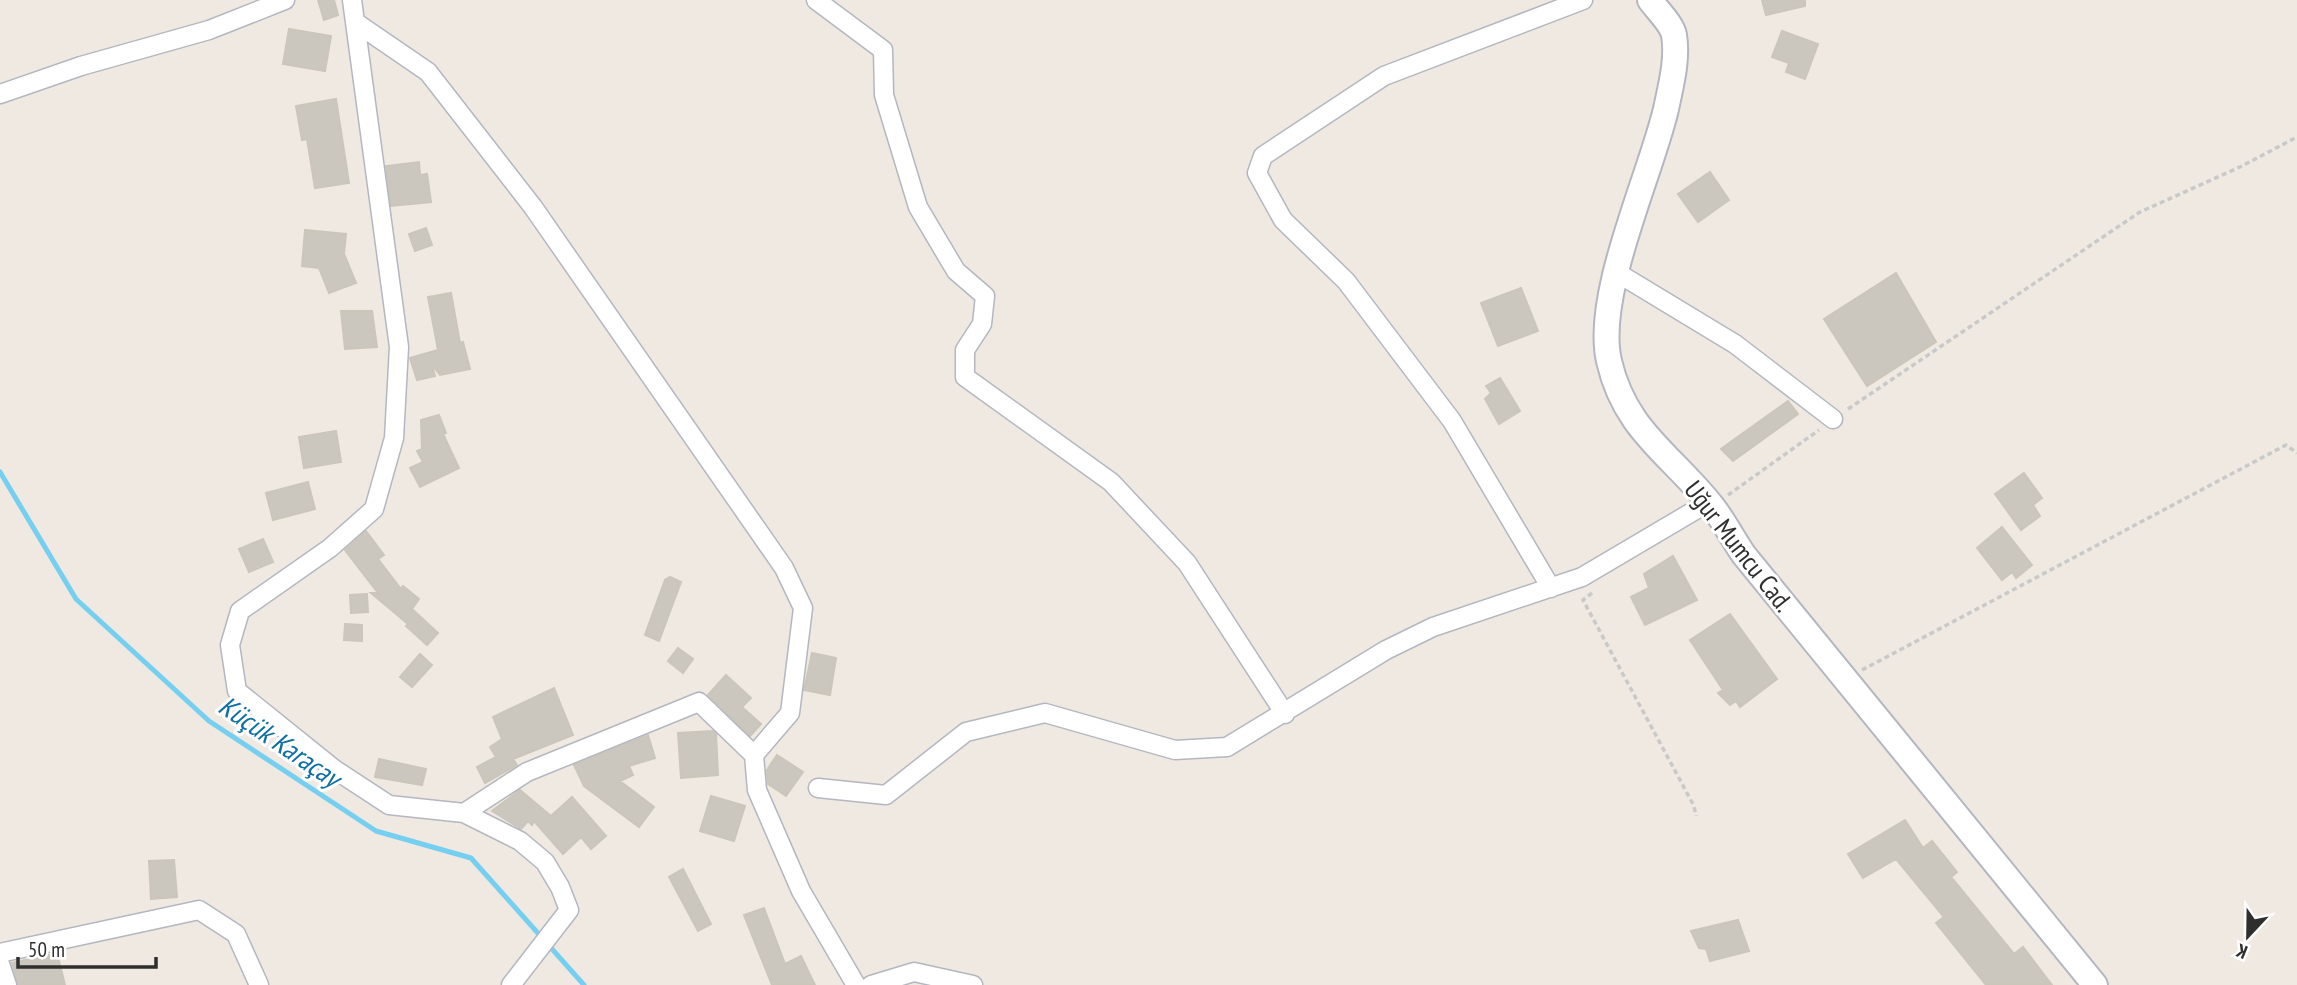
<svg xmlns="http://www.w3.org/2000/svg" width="2297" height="985" font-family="'PT Sans Narrow',sans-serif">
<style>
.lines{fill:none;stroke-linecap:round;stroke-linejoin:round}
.stream{stroke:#75cff0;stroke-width:5}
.building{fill:#cbc7bf;stroke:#cbc5ba;stroke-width:2}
.street-casing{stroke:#b4b7c1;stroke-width:21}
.secondary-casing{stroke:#b4b7c1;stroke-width:28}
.path{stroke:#c9c9c9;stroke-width:3.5;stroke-dasharray:5 3.5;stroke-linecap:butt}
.street{stroke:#fff;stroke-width:18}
.secondary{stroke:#fff;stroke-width:24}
.labels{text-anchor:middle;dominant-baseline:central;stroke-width:6;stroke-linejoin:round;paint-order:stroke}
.street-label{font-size:26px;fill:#2e2e2e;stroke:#fff}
.water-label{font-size:28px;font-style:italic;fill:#0d6fa3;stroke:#fff}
</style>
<rect width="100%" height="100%" fill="#efe9e1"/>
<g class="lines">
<!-- stream -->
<path class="stream" d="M 0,472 L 76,599 L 209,721 L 376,831 L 471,858 L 584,985"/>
</g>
<!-- building -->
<path class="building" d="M 318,0 L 334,0 L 338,15 L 324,20 Z
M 1762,0 L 1805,0 L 1805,6 L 1766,15 Z
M 289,29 L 331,36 L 325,71 L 283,64 Z
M 1782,31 L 1818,44 L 1805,79 L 1786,72 L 1789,63 L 1772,57 Z
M 336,99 L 349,183 L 315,188 L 307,139 L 302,140 L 296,106 Z
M 419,162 L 420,175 L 427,174 L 431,202 L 391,206 L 386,166 Z
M 1710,172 L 1729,200 L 1698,222 L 1678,194 Z
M 426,228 L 432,245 L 415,251 L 409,234 Z
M 305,230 L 346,234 L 344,254 L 356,283 L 329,293 L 319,268 L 302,266 Z
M 1896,273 L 1936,342 L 1867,386 L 1824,319 Z
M 1521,288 L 1538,331 L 1498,346 L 1481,303 Z
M 451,293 L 460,343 L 463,342 L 470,369 L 440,375 L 432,365 L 435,376 L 417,380 L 410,358 L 438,350 L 428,297 Z
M 341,311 L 372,311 L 377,347 L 345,349 Z
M 1500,378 L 1520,411 L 1499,424 L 1485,399 L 1491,393 L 1486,386 Z
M 1788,401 L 1798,414 L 1733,461 L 1721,449 Z
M 439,415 L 446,433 L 443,434 L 459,468 L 420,487 L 410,468 L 423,462 L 417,451 L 422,449 L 421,420 Z
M 336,431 L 341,462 L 304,468 L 299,437 Z
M 2024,473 L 2042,498 L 2033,505 L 2040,516 L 2021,530 L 1995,494 Z
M 308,482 L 315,509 L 273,520 L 266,493 Z
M 2002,527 L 2032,565 L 2016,578 L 2012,572 L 2002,580 L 1977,548 Z
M 366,531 L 384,555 L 378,559 L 401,589 L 403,586 L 419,599 L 412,609 L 438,633 L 427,645 L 406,626 L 408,624 L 371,593 L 378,593 L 345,550 Z
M 263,539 L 273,562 L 249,572 L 239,549 Z
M 1673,556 L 1697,600 L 1645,625 L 1631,597 L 1649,588 L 1644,574 Z
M 670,577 L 681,582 L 659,641 L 645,635 L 665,580 Z
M 367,594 L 368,612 L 351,613 L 350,595 Z
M 1730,614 L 1777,679 L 1740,707 L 1736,701 L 1730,705 L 1718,693 L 1723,690 L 1690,640 Z
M 345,624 L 362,625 L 362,641 L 344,640 Z
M 678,648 L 693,659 L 683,673 L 668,661 Z
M 812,653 L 836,658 L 830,695 L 804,690 Z
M 420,654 L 432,665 L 412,687 L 400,677 Z
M 726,675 L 751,698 L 742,707 L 761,724 L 750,736 L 708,695 Z
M 554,688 L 573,735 L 513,759 L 517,765 L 485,783 L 477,767 L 496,757 L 490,747 L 502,739 L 493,717 Z
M 713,731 L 716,734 L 718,775 L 681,778 L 678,733 Z
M 648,735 L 655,758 L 629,766 L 633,775 L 620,781 L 654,807 L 639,827 L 584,786 L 574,765 Z
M 777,755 L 803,772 L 786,796 L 768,784 L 767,770 Z
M 379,759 L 426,769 L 422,785 L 375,777 Z
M 520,790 L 551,816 L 572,797 L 606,836 L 591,849 L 581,837 L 563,854 L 534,821 L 532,825 L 528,821 L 521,829 L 492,811 Z
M 711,796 L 745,806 L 734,841 L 700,831 Z
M 1905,820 L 1923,848 L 1932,841 L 1957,872 L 1951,877 L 2014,954 L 2023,947 L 2052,985 L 1986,985 L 1936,923 L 1944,917 L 1896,859 L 1863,878 L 1848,854 Z
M 174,860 L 177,897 L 151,899 L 149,861 Z
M 683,869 L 711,924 L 698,931 L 669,877 Z
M 764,908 L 785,964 L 801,956 L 815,985 L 772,985 L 744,915 Z
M 1738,920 L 1749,951 L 1710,961 L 1706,949 L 1699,948 L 1691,931 Z
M 57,953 L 65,985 L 18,985 L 12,963 Z"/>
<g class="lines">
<!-- street casing -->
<g class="street-casing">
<path id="street" d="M 352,0 L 399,347 L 394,438 L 374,509 L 330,548 L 240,611 L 230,645 L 237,691 L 334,769 L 389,805 L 464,813 L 520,841 L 545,862 L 560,887 L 569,910 L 511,985
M 816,0 L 883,50 L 884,95 L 918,207 L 956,271 L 985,296 L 982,324 L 965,350 L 965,377 L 1111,482 L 1187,563 L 1285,714
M 355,22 L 428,72 L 533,207 L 784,568 L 803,608 L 790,713 L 754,755
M 0,94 L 81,66 L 209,30 L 285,0
M 1616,272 L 1735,344 L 1833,419
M 1551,588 L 1452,421 L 1346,281 L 1283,220 L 1257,173 L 1263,156 L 1384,76 L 1583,0
M 818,788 L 886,795 L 966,732 L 1045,713 L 1175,750 L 1227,747 L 1386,650 L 1433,627 L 1582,577 L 1709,502
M 464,813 L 527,772 L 699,702 L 754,755 L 757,790 L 801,891 L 856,985
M 0,953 L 199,910 L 236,934 L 259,985
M 0,964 L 7,985
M 871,985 L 914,972 L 973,985"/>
</g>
<!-- secondary casing -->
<g class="secondary-casing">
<path id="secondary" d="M 1650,0 C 1657,10 1672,24 1674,35 C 1678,59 1671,85 1666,109 C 1650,177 1594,295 1609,361 C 1625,431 1671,454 1712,506 C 1724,521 1733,539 1744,555 L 2095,985"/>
</g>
<!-- path -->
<path class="path" d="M 1848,409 L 2140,212 L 2240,167 L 2297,137
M 1728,495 L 1819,430
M 1592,593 L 1583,600 L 1694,806 L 1696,816
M 1862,670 L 2286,445 L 2297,453"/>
<!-- street -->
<use href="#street" class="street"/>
<!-- secondary -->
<use href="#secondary" class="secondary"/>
</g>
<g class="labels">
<!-- street labels -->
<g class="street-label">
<text transform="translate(1739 546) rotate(52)">Uğur Mumcu Cad.</text>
</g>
<!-- water labels -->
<g class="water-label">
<text transform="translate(280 741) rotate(34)">Küçük Karaçay</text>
</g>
</g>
<!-- north arrow -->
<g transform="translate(2248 936) rotate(202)" stroke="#ffffff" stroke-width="5" paint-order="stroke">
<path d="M0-5L12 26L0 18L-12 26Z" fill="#2e2e2e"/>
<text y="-10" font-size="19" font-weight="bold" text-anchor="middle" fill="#2e2e2e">K</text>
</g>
<!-- scale -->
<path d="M18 957v10h138v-10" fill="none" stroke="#2e2e2e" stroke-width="3.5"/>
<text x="28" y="957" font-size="21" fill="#2e2e2e" stroke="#ffffff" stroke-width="5" paint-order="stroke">50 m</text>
</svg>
